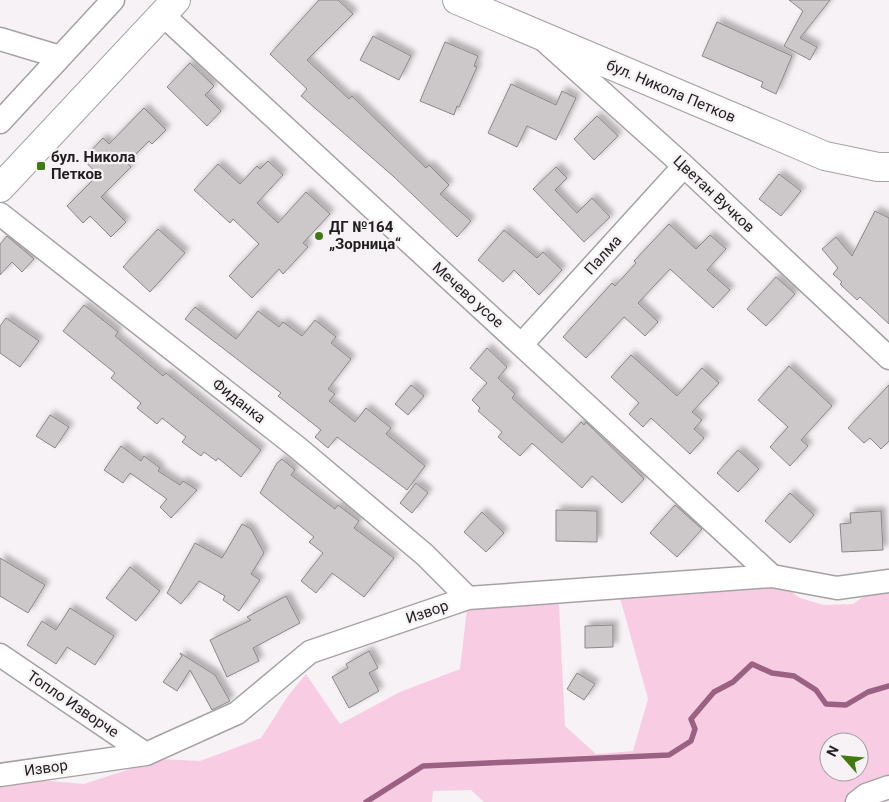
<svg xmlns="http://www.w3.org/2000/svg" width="889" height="802" font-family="Roboto,sans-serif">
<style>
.green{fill:#f8cde4;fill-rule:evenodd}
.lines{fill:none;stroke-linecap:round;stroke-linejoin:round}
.stream{stroke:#9a6182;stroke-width:5.5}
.building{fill:#ccc7c9;stroke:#8b8789;filter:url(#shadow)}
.minor-casing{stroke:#a6a2a4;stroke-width:25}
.tertiary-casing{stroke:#a6a2a4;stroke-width:30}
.minor{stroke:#fff;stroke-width:22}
.tertiary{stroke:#fff;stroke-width:28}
.poi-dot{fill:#417a11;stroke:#f7f2f5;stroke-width:2}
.labels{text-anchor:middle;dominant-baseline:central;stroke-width:4.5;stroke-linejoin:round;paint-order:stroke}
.street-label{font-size:15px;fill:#201e1f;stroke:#f7f2f5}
.poi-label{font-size:15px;font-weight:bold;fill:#201e1f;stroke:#f7f2f5;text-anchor:start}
</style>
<defs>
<filter id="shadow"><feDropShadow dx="4.5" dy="-4.5" stdDeviation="2.5" flood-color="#0004"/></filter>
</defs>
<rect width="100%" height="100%" fill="#f7f2f5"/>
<!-- green -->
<path class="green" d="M 782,585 L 800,598 L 824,605 L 853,604 L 872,591 L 889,592 L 889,781 L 847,802 L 484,802 L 471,790 L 433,791 L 432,802 L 0,802 L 0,785 L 39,780 L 84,784 L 161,759 L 200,761 L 261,738 L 288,696 L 306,674 L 340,724 L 400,692 L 460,669 L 467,609 L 515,601 L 559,604 L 565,726 L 596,754 L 633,751 L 648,699 L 619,594 ZM 829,742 L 859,742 L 859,772 L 829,772 Z"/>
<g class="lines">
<!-- stream -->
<path class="stream" d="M 366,802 L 423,766 L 669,755 L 691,741 L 695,729 L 691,719 L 714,692 L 733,682 L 752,664 L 772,673 L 794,676 L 816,690 L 826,704 L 846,705 L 868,692 L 889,686"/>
</g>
<!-- building -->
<path class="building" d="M 319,0 L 338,0 L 353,14 L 307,60 L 349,99 L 352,96 L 426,168 L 429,165 L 449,185 L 440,194 L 471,221 L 457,237 L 393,176 L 301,96 L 307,89 L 270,54 Z
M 789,0 L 830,0 L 800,38 L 817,47 L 810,60 L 784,46 L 803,11 Z
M 717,22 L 792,56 L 776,94 L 761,87 L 763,82 L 702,56 Z
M 373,36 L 411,56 L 399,80 L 360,60 Z
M 445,42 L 478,56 L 474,66 L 477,67 L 459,107 L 457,106 L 454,115 L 420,101 Z
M 190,63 L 214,86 L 205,95 L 221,111 L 207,126 L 167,87 Z
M 511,84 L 556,105 L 562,91 L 576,98 L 556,140 L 527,126 L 517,147 L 488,133 Z
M 144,108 L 166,130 L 152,144 L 149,141 L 127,163 L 131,167 L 101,197 L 126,222 L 111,237 L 90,216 L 83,223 L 67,206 L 98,175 L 83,159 L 103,138 L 109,144 Z
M 597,116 L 618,136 L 594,160 L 574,139 Z
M 268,161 L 283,175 L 257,203 L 278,223 L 306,192 L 330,214 L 303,243 L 308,247 L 283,274 L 279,269 L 252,298 L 229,276 L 259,244 L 233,219 L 230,223 L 194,190 L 218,164 L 240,184 L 257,166 L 260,169 Z
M 556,167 L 567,178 L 555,190 L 577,213 L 592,198 L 610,217 L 584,242 L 533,189 Z
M 779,174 L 801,191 L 781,216 L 759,199 Z
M 875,211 L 889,218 L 889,324 L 860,297 L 857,300 L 840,284 L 842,282 L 833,274 L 838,268 L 822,249 L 836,237 L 852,256 Z
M 669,224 L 696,249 L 710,235 L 726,249 L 707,270 L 730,290 L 713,308 L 670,269 L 638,303 L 658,322 L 645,336 L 624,317 L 586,358 L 563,337 L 612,283 L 615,286 L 636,263 L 634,261 Z
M 158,229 L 185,253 L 150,292 L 123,267 Z
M 504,230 L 537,258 L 543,252 L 562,270 L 539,295 L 514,270 L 503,282 L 478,260 Z
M 7,236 L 34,259 L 22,272 L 12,262 L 0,275 L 0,244 Z
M 776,277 L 795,294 L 766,326 L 747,309 Z
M 84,305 L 118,332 L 115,336 L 163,376 L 166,373 L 261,450 L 241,477 L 218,458 L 216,461 L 204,452 L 201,456 L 182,442 L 186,437 L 162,418 L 157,424 L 137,408 L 141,403 L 111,378 L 115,373 L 63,331 Z
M 195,307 L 236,339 L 258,311 L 279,327 L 283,322 L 302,336 L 315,320 L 336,337 L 331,343 L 351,359 L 328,389 L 335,394 L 329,401 L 355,422 L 366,408 L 391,428 L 386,434 L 425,466 L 407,490 L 337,437 L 328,448 L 315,437 L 321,430 L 278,396 L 281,393 L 185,319 Z
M 6,318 L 39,341 L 20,367 L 0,353 L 0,326 Z
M 487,348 L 507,367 L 498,378 L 515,394 L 512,398 L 562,443 L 581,422 L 584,425 L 586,422 L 644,479 L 622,503 L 592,476 L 582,488 L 532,443 L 520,456 L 498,437 L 502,432 L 478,411 L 480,408 L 472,400 L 487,383 L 470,368 Z
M 631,355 L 677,396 L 702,368 L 719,383 L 692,412 L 702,420 L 694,429 L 704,438 L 690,454 L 651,418 L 643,427 L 629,414 L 639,403 L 611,377 Z
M 789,366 L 832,406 L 801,440 L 808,446 L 790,466 L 770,447 L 788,427 L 758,400 Z
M 411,385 L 424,396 L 408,415 L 395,404 Z
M 889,385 L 889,441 L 881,449 L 870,438 L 864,443 L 848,428 Z
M 50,415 L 69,427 L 55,448 L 36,436 Z
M 121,446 L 141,461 L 144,456 L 160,468 L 158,471 L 180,485 L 183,481 L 197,490 L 171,518 L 160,507 L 167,499 L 130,473 L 123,483 L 104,470 Z
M 738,450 L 759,469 L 738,492 L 717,473 Z
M 282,459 L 295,470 L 291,475 L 335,509 L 338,505 L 359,521 L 354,528 L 394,558 L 364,597 L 332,573 L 316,593 L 301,581 L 323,553 L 309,542 L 314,537 L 260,493 L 277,463 Z
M 416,483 L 428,493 L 412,513 L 400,503 Z
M 790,493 L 814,515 L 790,543 L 765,521 Z
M 675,505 L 702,529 L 677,557 L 650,533 Z
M 556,510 L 597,511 L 597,542 L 556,541 Z
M 881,511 L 883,550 L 842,552 L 840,524 L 851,523 L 850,513 Z
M 482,512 L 504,533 L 486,552 L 464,532 Z
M 242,524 L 251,529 L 264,553 L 251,574 L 260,580 L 239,611 L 223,600 L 225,596 L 199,581 L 181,604 L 167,593 L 195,543 L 222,558 Z
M 0,558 L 45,585 L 28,613 L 0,596 Z
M 130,567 L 160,591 L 136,621 L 106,598 Z
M 286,596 L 300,623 L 253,648 L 259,661 L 227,677 L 210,640 L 251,620 L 247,617 Z
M 70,608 L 114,636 L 95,665 L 67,647 L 56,664 L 27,645 L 42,621 L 56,630 Z
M 613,625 L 613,647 L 585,648 L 585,626 Z
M 369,651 L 378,668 L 369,673 L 379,691 L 349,708 L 332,677 L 348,668 L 346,664 Z
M 180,653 L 215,675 L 230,701 L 212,710 L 190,670 L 177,691 L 163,682 L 182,656 Z
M 577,673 L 595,684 L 584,700 L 567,689 Z"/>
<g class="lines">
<!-- minor casing -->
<g class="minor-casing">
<path id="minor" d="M 163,15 L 772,576
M 0,39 L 60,57
M 546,42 L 684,166 L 889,358
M 0,122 L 113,0
M 0,214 L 298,448 L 425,555 L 468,598
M 522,344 L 684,166
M 0,655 L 146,754
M 0,775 L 146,754 L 237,713 L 310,652 L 468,598 L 772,576 L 837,588 L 889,581
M 857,802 L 866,795 L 889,787"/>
</g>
<!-- tertiary casing -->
<g class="tertiary-casing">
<path id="tertiary" d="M 457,0 L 825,156 L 878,167 L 889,167
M 0,188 L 176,0"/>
</g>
<!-- minor -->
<use href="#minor" class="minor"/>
<!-- tertiary -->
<use href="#tertiary" class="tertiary"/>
</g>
<!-- markers -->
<g class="poi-dot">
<rect x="36" y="161" width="10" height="10" rx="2.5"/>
<circle cx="319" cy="236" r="5"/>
</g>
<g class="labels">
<!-- street labels -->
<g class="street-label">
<text transform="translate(671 91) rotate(23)">бул. Никола Петков</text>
<text transform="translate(714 194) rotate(43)">Цветан Вучков</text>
<text transform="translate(603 255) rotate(-48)">Палма</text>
<text transform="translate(468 295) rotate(42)">Мечево усое</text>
<text transform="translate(239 401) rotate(38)">Фиданка</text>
<text transform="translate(427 612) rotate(-19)">Извор</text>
<text transform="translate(73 704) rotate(34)">Топло Изворче</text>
<text transform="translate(46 768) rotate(-8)">Извор</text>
</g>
<!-- poi labels -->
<g class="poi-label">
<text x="51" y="157">бул. Никола<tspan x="51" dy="17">Петков</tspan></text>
<text x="329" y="227">ДГ №164<tspan x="329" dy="17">„Зорница“</tspan></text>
</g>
</g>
<!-- north arrow -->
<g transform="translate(844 757) rotate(297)"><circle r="24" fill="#f7f2f5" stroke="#a19d9f"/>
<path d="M0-4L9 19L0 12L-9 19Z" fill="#417a11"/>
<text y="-8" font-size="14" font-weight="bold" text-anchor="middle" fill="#201e1f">N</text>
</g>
</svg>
